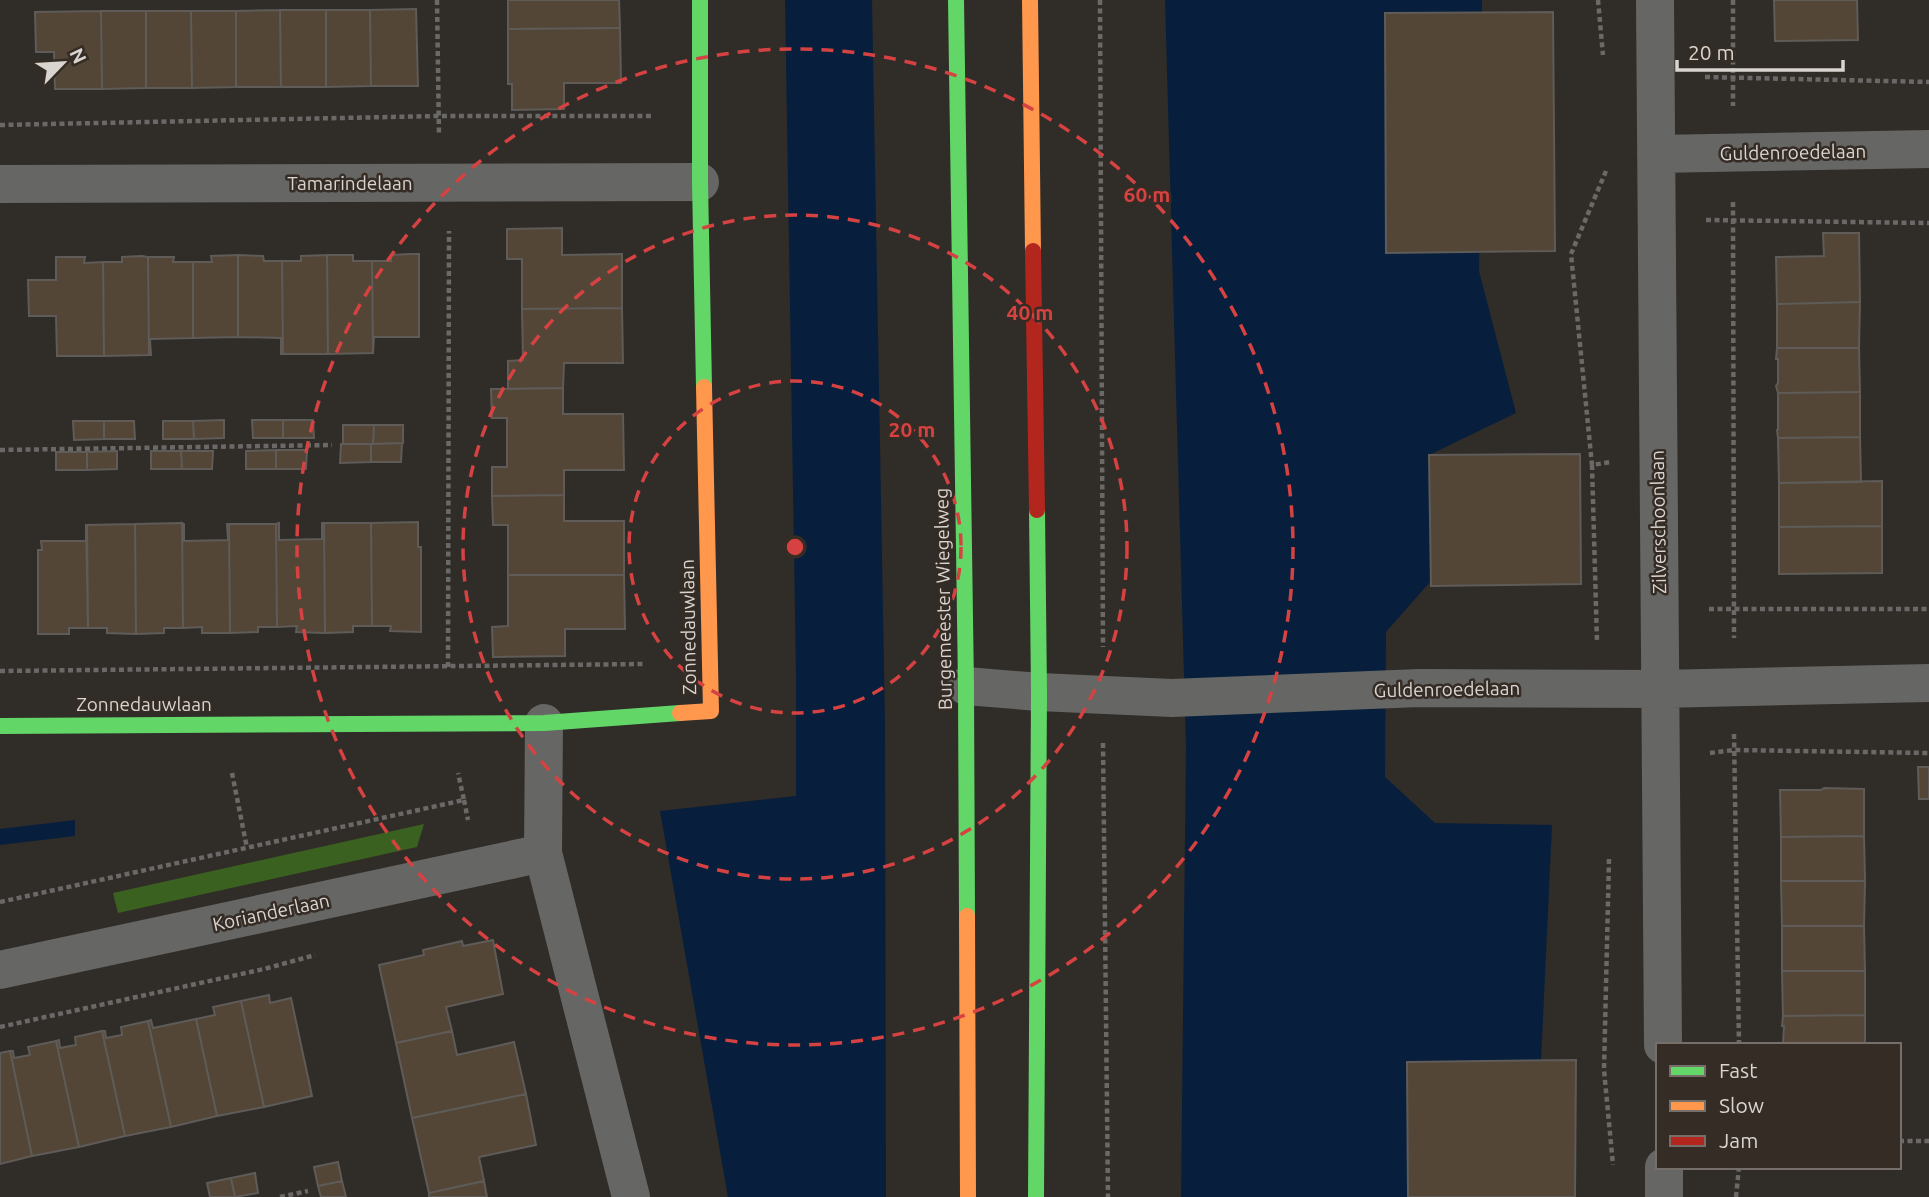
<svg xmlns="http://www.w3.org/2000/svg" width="1929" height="1197" font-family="Ubuntu,sans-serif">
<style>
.forest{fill:#3a611f}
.water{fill:#071f3c}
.building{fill:#534636;stroke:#5e5b58;stroke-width:2}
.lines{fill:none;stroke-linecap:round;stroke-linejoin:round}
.path{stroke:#6a6967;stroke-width:4.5;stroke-dasharray:5 3.5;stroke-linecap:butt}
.street{stroke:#666664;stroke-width:38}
.fast{stroke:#63d668;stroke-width:16}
.slow{stroke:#ff974d;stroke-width:16}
.jam{stroke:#b3261e;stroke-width:16}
.ring{fill:none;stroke:#d64241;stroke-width:3.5;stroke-dasharray:12 9}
.labels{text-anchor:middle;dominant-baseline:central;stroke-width:5;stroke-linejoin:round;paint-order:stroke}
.street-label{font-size:19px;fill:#d9d4d0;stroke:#342c25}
.centre{fill:#d64241;stroke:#342c25;stroke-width:3.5}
.ring-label{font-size:21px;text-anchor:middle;font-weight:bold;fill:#d64241;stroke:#342c25;stroke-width:5;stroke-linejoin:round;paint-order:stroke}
</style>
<rect width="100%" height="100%" fill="#302c28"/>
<!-- forest -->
<path class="forest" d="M 424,824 L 417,847 L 118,913 L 113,893 Z"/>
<!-- water -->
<path class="water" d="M 785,0 L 872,0 L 885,723 L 886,1197 L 728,1197 L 660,811 L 796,796 L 796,675 Z
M 1165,0 L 1482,0 L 1479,271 L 1516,413 L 1429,455 L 1430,582 L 1386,632 L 1385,777 L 1435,823 L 1552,825 L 1541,1061 L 1407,1062 L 1408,1197 L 1181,1197 L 1186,747 Z
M 75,820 L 75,836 L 0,845 L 0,829 Z"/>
<!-- building -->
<path class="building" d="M 508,0 L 619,0 L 620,28 L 508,29 Z
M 1774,0 L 1857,0 L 1858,40 L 1775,41 Z
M 416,9 L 418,86 L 371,86 L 370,10 Z
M 280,10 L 326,10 L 326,87 L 281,87 Z
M 280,10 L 281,87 L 236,87 L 236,11 Z
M 326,10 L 370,10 L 371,86 L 326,87 Z
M 101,11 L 146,11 L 146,88 L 102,89 Z
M 101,11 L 102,89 L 55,89 L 54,52 L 36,52 L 35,12 Z
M 146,11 L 191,11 L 192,88 L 146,88 Z
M 191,11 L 236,11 L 236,87 L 192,88 Z
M 1553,12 L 1555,251 L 1386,253 L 1385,13 Z
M 620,28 L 621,83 L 564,83 L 564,109 L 512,110 L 512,84 L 508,84 L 508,29 Z
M 562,228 L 562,255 L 622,254 L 622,308 L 522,309 L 522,259 L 507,259 L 507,229 Z
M 1823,233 L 1859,233 L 1860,302 L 1777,304 L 1776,257 L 1824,256 Z
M 411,254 L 419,254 L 419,337 L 374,337 L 373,353 L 372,261 L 391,261 L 391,255 Z
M 238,255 L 263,256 L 264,261 L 282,261 L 283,354 L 281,354 L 281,338 L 238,337 Z
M 238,255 L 238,337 L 193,338 L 193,262 L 212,262 L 211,256 Z
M 327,255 L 328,354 L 283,354 L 282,261 L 301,261 L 301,256 Z
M 327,255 L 353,255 L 353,261 L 372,261 L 373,353 L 328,354 Z
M 142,256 L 148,257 L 149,355 L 104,356 L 103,262 L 122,262 L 122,257 Z
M 56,257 L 85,257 L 84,263 L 103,262 L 104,356 L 57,356 L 56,316 L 29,316 L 28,280 L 56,280 Z
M 148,257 L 174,257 L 173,262 L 193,262 L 193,338 L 150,339 L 151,355 L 149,355 Z
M 1860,302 L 1859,348 L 1777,348 L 1777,304 Z
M 622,308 L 623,363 L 564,363 L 563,388 L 508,389 L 508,361 L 523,360 L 522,309 Z
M 1777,348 L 1859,348 L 1860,392 L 1778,393 L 1776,386 L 1778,383 L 1778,359 L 1776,359 Z
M 563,388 L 563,414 L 623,414 L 624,470 L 564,470 L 564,495 L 492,496 L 492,467 L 507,467 L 507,418 L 492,418 L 491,389 Z
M 1860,392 L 1860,437 L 1778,438 L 1777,430 L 1778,429 L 1778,393 Z
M 224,420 L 224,438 L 194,439 L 193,421 Z
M 252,420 L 283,420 L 283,438 L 253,438 Z
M 283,420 L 313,420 L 314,438 L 283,438 Z
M 73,421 L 104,421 L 104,439 L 74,440 Z
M 104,421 L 134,421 L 135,439 L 104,439 Z
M 163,421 L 193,421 L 194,439 L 163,439 Z
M 343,425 L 374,425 L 373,444 L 343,444 Z
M 374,425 L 403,425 L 403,443 L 373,444 Z
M 1860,437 L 1861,482 L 1779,483 L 1778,438 Z
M 402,443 L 401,462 L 371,462 L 371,444 Z
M 341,444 L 371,444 L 371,462 L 340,463 Z
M 276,450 L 307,450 L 306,469 L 276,469 Z
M 276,450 L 276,469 L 246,469 L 246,451 Z
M 117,451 L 117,469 L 87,470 L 87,452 Z
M 151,451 L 181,451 L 182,469 L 151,469 Z
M 181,451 L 213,451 L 212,469 L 182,469 Z
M 56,452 L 87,452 L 87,470 L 56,470 Z
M 1580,454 L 1581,584 L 1431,586 L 1429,455 Z
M 1882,481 L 1882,526 L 1779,527 L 1779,483 Z
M 564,495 L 564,521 L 624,521 L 624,575 L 508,575 L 508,525 L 493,525 L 492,496 Z
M 418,522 L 418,547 L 421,547 L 421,632 L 390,631 L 391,626 L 372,626 L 371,523 Z
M 182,523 L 184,524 L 184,541 L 228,540 L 227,524 L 229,524 L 230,633 L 202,633 L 202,627 L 183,628 Z
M 182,523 L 183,628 L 164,628 L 164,633 L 136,634 L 135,524 Z
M 279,523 L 279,540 L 322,539 L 322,523 L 324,523 L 325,633 L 296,632 L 297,626 L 277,627 L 276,524 Z
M 324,523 L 371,523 L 372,626 L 353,626 L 353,632 L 325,633 Z
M 86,524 L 88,628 L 69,628 L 69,634 L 38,634 L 38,550 L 42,550 L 41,541 L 86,541 Z
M 135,524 L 136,634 L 107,633 L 107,628 L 88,628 L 87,525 Z
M 229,524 L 276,524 L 277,627 L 258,627 L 258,632 L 230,633 Z
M 1882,526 L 1882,573 L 1779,574 L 1779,527 Z
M 508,575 L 624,575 L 625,629 L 565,629 L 565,656 L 493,657 L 492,627 L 508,626 Z
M 1918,767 L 1929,767 L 1929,799 L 1919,799 Z
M 1824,788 L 1864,789 L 1864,836 L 1781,837 L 1780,790 L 1821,790 Z
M 1864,836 L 1865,881 L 1781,881 L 1781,837 Z
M 1781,881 L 1865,881 L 1864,926 L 1782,926 Z
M 1782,926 L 1864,926 L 1865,971 L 1782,971 Z
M 493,940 L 503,994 L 446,1007 L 452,1031 L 396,1043 L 379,965 L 424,955 L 423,950 L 462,941 L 463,946 Z
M 1782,971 L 1865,971 L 1865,1015 L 1783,1016 Z
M 269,995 L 270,1003 L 291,998 L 312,1096 L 264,1107 L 241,1001 Z
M 241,1001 L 264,1107 L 217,1116 L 196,1019 L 215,1015 L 213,1007 Z
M 1865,1015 L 1865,1045 L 1783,1045 L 1784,1026 L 1782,1026 L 1783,1016 Z
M 196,1019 L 217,1116 L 171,1127 L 148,1021 L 151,1020 L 153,1028 Z
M 148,1021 L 171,1127 L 125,1136 L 102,1031 L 105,1031 L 106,1038 L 122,1035 L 121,1027 Z
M 102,1031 L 125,1136 L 79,1147 L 56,1041 L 59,1040 L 60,1048 L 76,1045 L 75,1037 Z
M 452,1031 L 457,1055 L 514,1042 L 526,1094 L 412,1118 L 396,1043 Z
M 56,1041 L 79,1147 L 32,1156 L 10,1051 L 13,1051 L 14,1058 L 30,1055 L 28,1047 Z
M 10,1051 L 32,1156 L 0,1164 L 0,1053 Z
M 1576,1060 L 1575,1197 L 1408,1197 L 1407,1062 Z
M 526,1094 L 536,1145 L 479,1157 L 484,1181 L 429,1193 L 412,1118 Z
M 338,1162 L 342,1181 L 318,1186 L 314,1167 Z
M 255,1173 L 258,1193 L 235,1197 L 231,1178 Z
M 231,1178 L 235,1197 L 210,1197 L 207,1183 Z
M 342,1181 L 346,1197 L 321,1197 L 318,1186 Z
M 484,1181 L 487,1197 L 429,1197 L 429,1193 Z"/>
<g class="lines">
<!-- path -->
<path class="path" d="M 437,0 L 439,136
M 1100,0 L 1103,647
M 1598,0 L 1603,55
M 1733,0 L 1733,106
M 1705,77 L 1929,82
M 0,125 L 438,116 L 654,116
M 1606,171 L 1571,254 L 1592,465 L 1611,462
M 1733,202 L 1734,638
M 1706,220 L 1929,223
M 0,450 L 332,445
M 1592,465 L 1597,642
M 1709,609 L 1929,609
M 448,667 L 449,231
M 0,671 L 644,664
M 1734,734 L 1739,1045
M 1103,743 L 1108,1197
M 1710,753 L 1734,750 L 1929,753
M 232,773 L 247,848
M 464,800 L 468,820
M 1609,859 L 1604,1070 L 1613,1165
M 0,902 L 464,800 L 458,773
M 0,1027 L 264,969 L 315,955
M 1899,1141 L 1929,1141
M 280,1197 L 308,1191
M 1736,1197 L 1739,1167"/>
<!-- street -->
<path class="street" d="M 1655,0 L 1663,1045
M 1656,154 L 1929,149
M 0,184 L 700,182
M 966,686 L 1039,692 L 1172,698 L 1420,688 L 1660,689 L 1929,683
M 544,723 L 543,853 L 631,1197
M 0,970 L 543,853
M 1664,1167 L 1664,1197"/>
<!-- fast -->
<path class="fast" d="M 700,0 L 700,182 L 704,387
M 956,0 L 966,686 L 967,916
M 0,726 L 544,723 L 680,713
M 1036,1197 L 1039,692 L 1037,510"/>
<!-- slow -->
<path class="slow" d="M 1030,0 L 1033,251
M 680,713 L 711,711 L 704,387
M 967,916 L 968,1197"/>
<!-- jam -->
<path class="jam" d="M 1033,251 L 1037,510"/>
</g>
<!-- distance rings -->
<g class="ring">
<circle cx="795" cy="547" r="166"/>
<circle cx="795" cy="547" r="332"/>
<circle cx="795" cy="547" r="498"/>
</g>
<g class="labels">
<!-- street labels -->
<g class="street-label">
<text transform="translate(1793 152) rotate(-1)">Guldenroedelaan</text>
<text x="350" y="183">Tamarindelaan</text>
<text transform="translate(1658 522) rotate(-91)">Zilverschoonlaan</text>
<text transform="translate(943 599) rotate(-91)">Burgemeester Wiegelweg</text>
<text transform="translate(688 627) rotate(-91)">Zonnedauwlaan</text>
<text transform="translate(1447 689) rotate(-1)">Guldenroedelaan</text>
<text x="144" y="704">Zonnedauwlaan</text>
<text transform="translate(271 912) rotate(-12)">Korianderlaan</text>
</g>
</g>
<circle cx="795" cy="547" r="10" class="centre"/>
<g class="ring-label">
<text x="1147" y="202">60 m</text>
<text x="1030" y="320">40 m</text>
<text x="912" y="437">20 m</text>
</g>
<!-- legend -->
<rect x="1656" y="1043" width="245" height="126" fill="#342c25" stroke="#766f69" stroke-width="2"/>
<rect x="1670" y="1066" width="35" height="10" fill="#63d668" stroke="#766f69" stroke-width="2"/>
<text x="1719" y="1078" font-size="21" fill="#d9d4d0">Fast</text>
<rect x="1670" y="1101" width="35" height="10" fill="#ff974d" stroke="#766f69" stroke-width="2"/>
<text x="1719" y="1113" font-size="21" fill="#d9d4d0">Slow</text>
<rect x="1670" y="1136" width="35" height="10" fill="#b3261e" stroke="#766f69" stroke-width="2"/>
<text x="1719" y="1148" font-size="21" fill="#d9d4d0">Jam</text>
<!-- north arrow -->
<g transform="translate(63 63) rotate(65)" stroke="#342c25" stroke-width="5" paint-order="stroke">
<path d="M0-5L12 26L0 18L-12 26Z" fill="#d9d4d0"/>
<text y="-10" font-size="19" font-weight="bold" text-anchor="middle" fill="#d9d4d0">N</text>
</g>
<!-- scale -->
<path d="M1677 60v10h166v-10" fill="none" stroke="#d9d4d0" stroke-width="3.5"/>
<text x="1688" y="60" font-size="21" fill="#d9d4d0" stroke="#342c25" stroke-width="5" paint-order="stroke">20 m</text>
</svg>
